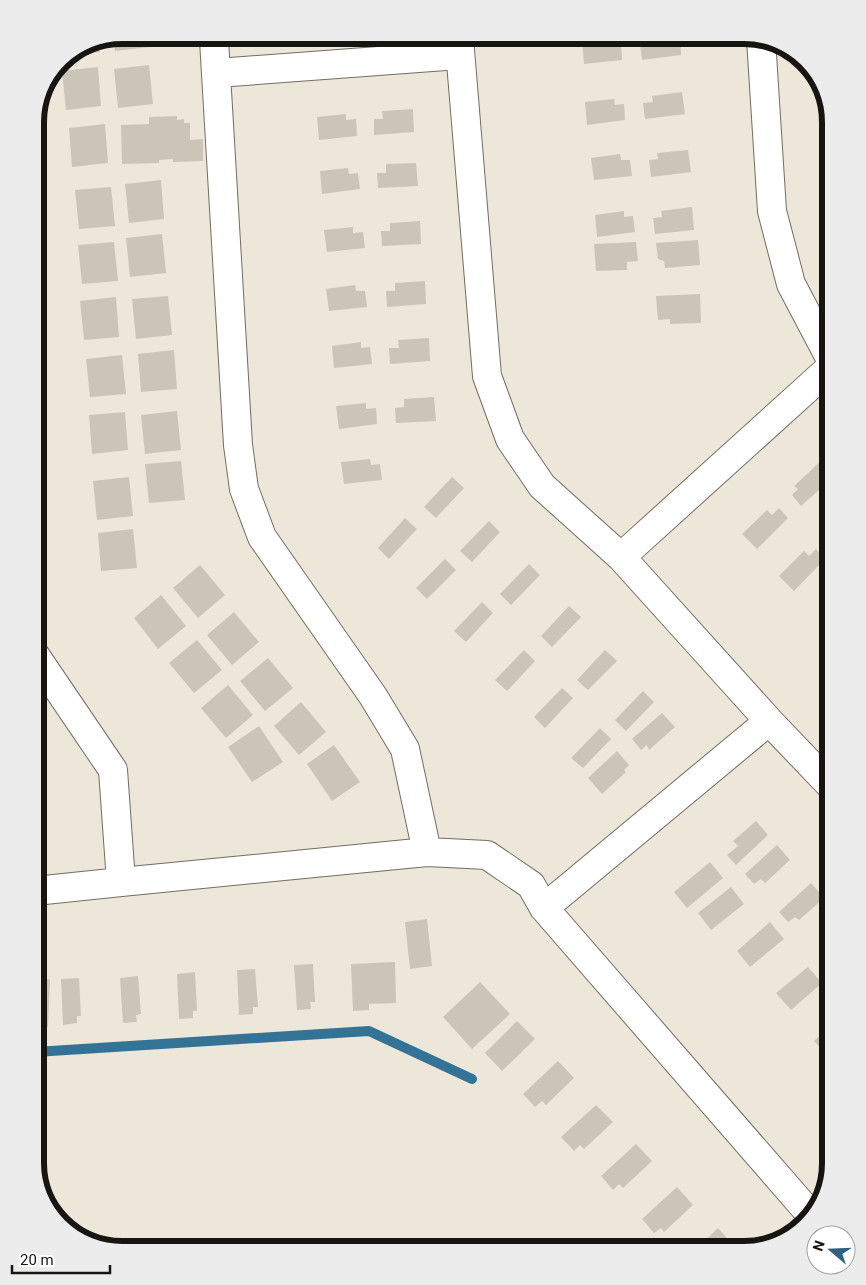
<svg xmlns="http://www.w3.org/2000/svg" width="866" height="1285" font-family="Roboto,sans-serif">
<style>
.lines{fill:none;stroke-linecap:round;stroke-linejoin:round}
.stream{stroke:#337496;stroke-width:10}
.building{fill:#cbc5b8}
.minor-casing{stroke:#726d61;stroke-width:30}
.minor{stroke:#fff;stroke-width:28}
.rim{fill:none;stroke:#171511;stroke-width:6}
</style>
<rect width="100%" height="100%" fill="#ede7d9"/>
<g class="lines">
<!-- stream -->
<path class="stream" d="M 35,1052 L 369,1031 L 472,1079"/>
</g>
<!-- building -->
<path class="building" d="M 649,36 L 680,36 L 681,55 L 642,60 L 640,43 L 649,42 Z
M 611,38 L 612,44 L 621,43 L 622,60 L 584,64 L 582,41 Z
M 89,41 L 99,41 L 100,52 L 68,55 Z
M 114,41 L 150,41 L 150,47 L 115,51 Z
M 149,65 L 153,104 L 118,108 L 114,69 Z
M 98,67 L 101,106 L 66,110 L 62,71 Z
M 682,92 L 685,114 L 645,119 L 643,103 L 653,102 L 652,96 Z
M 614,99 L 615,105 L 624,104 L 625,120 L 587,125 L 585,102 Z
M 413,109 L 414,132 L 374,135 L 374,119 L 383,119 L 382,111 Z
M 346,114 L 346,120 L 356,119 L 357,136 L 319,140 L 317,117 Z
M 177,116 L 177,120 L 184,119 L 184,123 L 190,123 L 190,140 L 203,139 L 203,161 L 173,162 L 173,159 L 159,160 L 159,163 L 122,164 L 121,125 L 149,124 L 149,117 Z
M 105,124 L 108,163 L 72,167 L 69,128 Z
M 688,150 L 691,172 L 651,177 L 649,160 L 658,159 L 657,153 Z
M 620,154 L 621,160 L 630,160 L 632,176 L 594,180 L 591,158 Z
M 416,163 L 418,186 L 378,188 L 377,173 L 386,173 L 386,164 Z
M 348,168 L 349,174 L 358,173 L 360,189 L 322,194 L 320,171 Z
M 161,180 L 164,219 L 129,223 L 125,184 Z
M 111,187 L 115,226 L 79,229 L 75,190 Z
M 692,207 L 694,230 L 655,234 L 653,218 L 662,217 L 661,211 Z
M 624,211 L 624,217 L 633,216 L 635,232 L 597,237 L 595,215 Z
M 420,221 L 421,244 L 382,246 L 381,231 L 390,231 L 390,223 Z
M 353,227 L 353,233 L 363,232 L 365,248 L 327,252 L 324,230 Z
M 162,234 L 166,273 L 130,277 L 126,238 Z
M 698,240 L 700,265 L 665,268 L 664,261 L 658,259 L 656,243 Z
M 114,242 L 118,281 L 82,284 L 78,245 Z
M 636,242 L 638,261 L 627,262 L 627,270 L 596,271 L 594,244 Z
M 425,281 L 426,304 L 387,307 L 386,291 L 395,291 L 395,283 Z
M 355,285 L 356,291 L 365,291 L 367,307 L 329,311 L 326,289 Z
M 700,294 L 701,323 L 670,324 L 670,319 L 658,320 L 656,296 Z
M 168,296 L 172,335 L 136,339 L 132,299 Z
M 116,297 L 119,337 L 84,340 L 80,301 Z
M 429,338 L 430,361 L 390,364 L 389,348 L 399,348 L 398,340 Z
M 361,342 L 361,348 L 370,347 L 372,364 L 334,368 L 332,346 Z
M 174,350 L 177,389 L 141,392 L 138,354 Z
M 122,355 L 126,394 L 90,397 L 86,359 Z
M 434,397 L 436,421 L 396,423 L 395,408 L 404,407 L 404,399 Z
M 366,403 L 366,409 L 376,408 L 377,424 L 339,429 L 336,406 Z
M 177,411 L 181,450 L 145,454 L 141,415 Z
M 125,412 L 128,450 L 92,454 L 89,415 Z
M 370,459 L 371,465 L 380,464 L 382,480 L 344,484 L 341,462 Z
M 181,461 L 185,500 L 149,503 L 145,464 Z
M 820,462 L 831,474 L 831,479 L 801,506 L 792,495 L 798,489 L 794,486 Z
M 129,477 L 133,516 L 97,520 L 93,481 Z
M 452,477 L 464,488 L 436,518 L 424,507 Z
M 779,508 L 788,518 L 757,549 L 742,534 L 767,510 L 772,515 Z
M 405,518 L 417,529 L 389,559 L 378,548 Z
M 489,521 L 500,532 L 472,562 L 460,551 Z
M 133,529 L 137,568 L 101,571 L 98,533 Z
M 816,549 L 825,559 L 794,591 L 779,576 L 804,551 L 809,556 Z
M 445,559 L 456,570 L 427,599 L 416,588 Z
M 529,564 L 540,575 L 511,605 L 500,594 Z
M 200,565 L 225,595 L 198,618 L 173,588 Z
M 161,595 L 186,626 L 158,649 L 134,618 Z
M 482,602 L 493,613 L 466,642 L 454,631 Z
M 569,606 L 581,617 L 552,647 L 541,636 Z
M 831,611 L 831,635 L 819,623 Z
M 234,612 L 259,642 L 232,665 L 207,635 Z
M 197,640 L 222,670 L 194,693 L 169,663 Z
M 524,650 L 535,661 L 507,691 L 495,680 Z
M 605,650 L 617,661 L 588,690 L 577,680 Z
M 268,658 L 293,688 L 265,711 L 240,681 Z
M 228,685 L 253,715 L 226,738 L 201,708 Z
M 562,688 L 573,698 L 545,728 L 534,717 Z
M 643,691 L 654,702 L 626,731 L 615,720 Z
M 301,702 L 326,732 L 299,755 L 274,726 Z
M 662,713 L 675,727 L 649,750 L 647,745 L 641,750 L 632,739 Z
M 259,726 L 283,762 L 252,782 L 228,747 Z
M 600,728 L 611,739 L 583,768 L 571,758 Z
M 334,745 L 360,782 L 332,801 L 307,764 Z
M 617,751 L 629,765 L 624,770 L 626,772 L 602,794 L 588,778 Z
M 756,821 L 768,835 L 736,865 L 727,855 L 738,846 L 733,841 Z
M 777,845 L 790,860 L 765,883 L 761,879 L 754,884 L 745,874 Z
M 710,862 L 723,878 L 687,908 L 674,892 Z
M 811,883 L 824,898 L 799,920 L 795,917 L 788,922 L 779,912 Z
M 731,887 L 744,904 L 711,930 L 698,913 Z
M 427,919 L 432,966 L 410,969 L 405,922 Z
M 770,922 L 784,939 L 750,967 L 737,951 Z
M 831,948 L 831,966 L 823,955 Z
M 395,962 L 396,1003 L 369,1004 L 369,1010 L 353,1011 L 351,964 Z
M 313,964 L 315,1002 L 310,1002 L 311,1009 L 297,1010 L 294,965 Z
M 808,967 L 822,983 L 791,1010 L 776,993 Z
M 255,969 L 258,1007 L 253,1007 L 253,1014 L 239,1015 L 237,970 Z
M 195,972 L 197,1011 L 193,1011 L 193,1018 L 179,1019 L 177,974 Z
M 138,976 L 141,1014 L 136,1015 L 137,1022 L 123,1023 L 120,978 Z
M 79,978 L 81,1016 L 77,1016 L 77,1023 L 63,1025 L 61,979 Z
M 50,979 L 48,1027 L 35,1027 L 35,981 Z
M 480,982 L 510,1014 L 472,1049 L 443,1017 Z
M 517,1021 L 535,1039 L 502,1071 L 485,1053 Z
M 831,1025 L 831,1052 L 827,1055 L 814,1041 Z
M 558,1061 L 574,1078 L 546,1105 L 542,1101 L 535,1107 L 523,1094 Z
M 596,1105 L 613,1122 L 584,1149 L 580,1145 L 574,1151 L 561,1137 Z
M 636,1144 L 652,1161 L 623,1188 L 619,1184 L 613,1190 L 601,1176 Z
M 677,1187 L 693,1205 L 664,1232 L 661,1228 L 654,1233 L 642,1219 Z
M 718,1228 L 734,1246 L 730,1250 L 695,1250 Z"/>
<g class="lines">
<!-- minor casing -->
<g class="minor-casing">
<path id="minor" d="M 459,38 L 487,376 L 510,439 L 542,486 L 621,557 L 769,721 L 831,786
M 761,39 L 772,211 L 791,284 L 831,360
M 214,40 L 238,445 L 244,489 L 262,537 L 373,696 L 405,749 L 427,852
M 217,73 L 459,55
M 621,557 L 831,367
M 35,655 L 113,770 L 121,882
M 35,891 L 121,882 L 427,852 L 487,855 L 531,885 L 544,908 L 811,1215
M 544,908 L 769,721"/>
</g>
<!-- minor -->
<use href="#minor" class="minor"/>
</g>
<!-- crop -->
<path d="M0 0H866V1285H0ZM122 44H744A78 78 0 0 1 822 122V1163A78 78 0 0 1 744 1241H122A78 78 0 0 1 44 1163V122A78 78 0 0 1 122 44Z" fill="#ececec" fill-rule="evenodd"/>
<path class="rim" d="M122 44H744A78 78 0 0 1 822 122V1163A78 78 0 0 1 744 1241H122A78 78 0 0 1 44 1163V122A78 78 0 0 1 122 44Z"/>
<!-- north arrow -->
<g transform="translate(831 1250) rotate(289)"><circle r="24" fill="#ffffff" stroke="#a2a1a0"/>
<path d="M0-4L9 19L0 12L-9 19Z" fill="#2e617e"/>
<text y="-8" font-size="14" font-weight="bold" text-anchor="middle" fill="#171511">N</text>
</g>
<!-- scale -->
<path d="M12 1265v8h98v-8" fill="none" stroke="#171511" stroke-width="2.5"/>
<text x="20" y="1265" font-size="15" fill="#171511" stroke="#ffffff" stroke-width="4" paint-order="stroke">20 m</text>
</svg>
